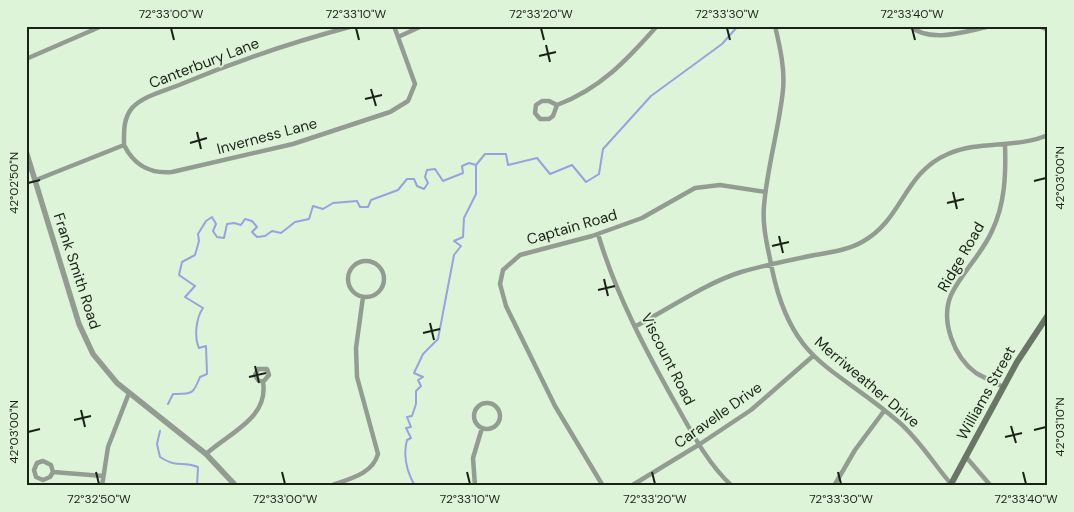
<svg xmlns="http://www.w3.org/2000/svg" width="1074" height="512" font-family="'DM Sans',sans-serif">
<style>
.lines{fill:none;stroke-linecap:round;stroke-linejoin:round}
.stream{stroke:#97a3e0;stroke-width:2}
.minor{stroke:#939c91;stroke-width:4.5}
.tertiary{stroke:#939c91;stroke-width:5.5}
.secondary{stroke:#697666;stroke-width:6}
.ticks{fill:none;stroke:#1a2218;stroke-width:2}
.labels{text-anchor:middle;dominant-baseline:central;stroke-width:4;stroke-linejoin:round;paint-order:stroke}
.street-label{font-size:15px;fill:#1a2218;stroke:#def4d8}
.neatline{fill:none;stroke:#1a2218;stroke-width:2}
.ticks-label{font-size:12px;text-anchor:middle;fill:#1a2218}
</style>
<rect width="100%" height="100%" fill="#def4d8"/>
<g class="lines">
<!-- stream -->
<path class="stream" d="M 168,404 L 173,394 C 192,394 193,395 200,377 L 207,374 L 206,346 L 199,348 C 194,337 196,318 203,308 L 185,297 L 195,286 L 179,275 L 182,262 L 195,255 L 199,241 L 198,234 L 206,221 L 212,217 L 216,224 L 213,231 L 217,237 L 224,238 L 227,224 L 234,223 L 241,225 L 245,219 L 252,221 L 257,227 L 252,232 L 257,237 L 265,236 L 272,231 L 281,233 L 295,222 L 309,219 L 313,206 L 323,209 L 333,203 L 357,201 L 360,207 L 368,207 L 371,200 L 398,190 L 407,179 L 414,179 L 417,186 L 424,189 L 428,183 L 425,177 L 427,170 L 435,169 L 443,181 L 463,173 L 462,166 L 469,163 L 476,165 L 485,154 L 506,154 L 508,165 L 537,158 L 550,174 L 572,165 L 586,182 L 599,174 L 603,149 L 651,96 L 722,44 L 738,26
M 160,431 L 157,444 L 160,457 C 179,469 181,460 198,467 L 197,486
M 415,486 C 407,472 403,455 407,440 L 411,438 L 406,428 L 411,427 L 407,417 L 412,416 L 416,404 L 416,391 L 421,386 L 418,380 L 423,377 L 414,373 L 423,354 L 438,339 L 454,255 L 461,246 L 454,241 L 463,237 L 464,218 L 476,194 L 476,165"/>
<!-- minor -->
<path class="minor" d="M 775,26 C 780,47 785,69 783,90 C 779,129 767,167 764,206 C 762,227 768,248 772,269 C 792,365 835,366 900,423 C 920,441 934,464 951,484
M 910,26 C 930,44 967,31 991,26
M 1039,26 L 1048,30
M 398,37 L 422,26
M 26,59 L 102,26
M 549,101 L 557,105 L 553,116 L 549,119 L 540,119 L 535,113 L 536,105 L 542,101 Z
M 557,105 C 600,89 627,60 657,26
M 124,145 C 124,132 123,119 132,108 C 143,96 164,91 179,85 C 236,61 293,42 353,26
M 36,180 L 124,145 C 134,165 149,174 172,172 L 293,144 L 390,112 L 408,101 L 415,84 L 394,26
M 598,234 C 616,295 647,353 678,408 C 693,435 709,465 732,486
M348 279a18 18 0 1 1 36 0a18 18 0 1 1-36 0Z
M 636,326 C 670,308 704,284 741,272 C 765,265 790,260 815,255 C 831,252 848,250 862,242 C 903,220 903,173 948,154 C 980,140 1015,149 1048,135
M 1003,387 C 994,382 985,378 976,373 C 954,357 940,321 951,295 C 962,272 982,254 992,231 C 1005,204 1006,174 1005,145
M474 416a13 13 0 1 1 26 0a13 13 0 1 1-26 0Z
M 206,454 C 229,433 269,418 263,382 L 258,380 L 255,375 L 258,369 L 267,369 L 269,375 L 263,382
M 966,457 L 991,486
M 53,472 L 51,465 L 43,461 L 37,463 L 34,470 L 36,477 L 43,480 L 50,477 L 53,472 L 103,476
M 102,486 L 108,447 L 129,393
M 330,486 C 348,479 372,475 378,454 L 357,377 L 356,348 L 363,297
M 475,486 L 473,458 L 482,428
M 603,486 L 555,406 L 506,306 L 500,284 L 503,270 L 520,255 L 592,236 L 642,218 L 695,188 L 720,185 L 765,192
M 631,486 L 700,444 L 751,410 L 813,356
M 834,486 L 855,450 L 884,411"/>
<!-- tertiary -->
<path class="tertiary" d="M 26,151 L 79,324 L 93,354 L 117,383 L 206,454 L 236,486"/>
<!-- secondary -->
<path class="secondary" d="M 950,486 L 1017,362 L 1048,315"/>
</g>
<!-- ticks -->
<path class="ticks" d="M 171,28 L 174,40M 356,28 L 359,40M 541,28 L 544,40M 727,28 L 730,40M 912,28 L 915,40M 546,45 L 550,62M 539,56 L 556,52M 371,89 L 376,106M 365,99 L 382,95M 197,132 L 201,149M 190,143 L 207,138M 1034,181 L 1046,178M 28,183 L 40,180M 953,192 L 957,209M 947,203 L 964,199M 779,236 L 783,253M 772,246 L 789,242M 604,279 L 608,296M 598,290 L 615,286M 430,323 L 434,340M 423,333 L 440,329M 255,366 L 259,383M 249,377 L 266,373M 81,410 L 85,427M 74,420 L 91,416M 1011,426 L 1016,443M 1034,430 L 1046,427M 28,432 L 40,429M 1005,437 L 1022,433M 96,472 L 99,484M 282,472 L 285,484M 467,472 L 470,484M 652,472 L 655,484M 838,472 L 841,484M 1023,472 L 1026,484"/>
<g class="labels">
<!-- street labels -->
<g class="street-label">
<text transform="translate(204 63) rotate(-21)">Canterbury Lane</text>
<text transform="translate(267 136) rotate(-15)">Inverness Lane</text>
<text transform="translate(572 227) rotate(-16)">Captain Road</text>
<text transform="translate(961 257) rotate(-60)">Ridge Road</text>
<text transform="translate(77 271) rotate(72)">Frank Smith Road</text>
<text transform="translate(668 359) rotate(63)">Viscount Road</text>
<text transform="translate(867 382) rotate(40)">Merriweather Drive</text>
<text transform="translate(986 393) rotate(-61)">Williams Street</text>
<text transform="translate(718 415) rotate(-35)">Caravelle Drive</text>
</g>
</g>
<!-- border -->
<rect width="1074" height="512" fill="none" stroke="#def4d8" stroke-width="55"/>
<rect x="28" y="28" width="1018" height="456" class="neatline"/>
<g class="ticks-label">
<text x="171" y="18">72°33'00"W</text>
<text x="356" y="18">72°33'10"W</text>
<text x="541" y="18">72°33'20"W</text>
<text x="727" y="18">72°33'30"W</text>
<text x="912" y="18">72°33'40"W</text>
<text transform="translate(1060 178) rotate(-90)" y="4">42°03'00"N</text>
<text transform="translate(14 183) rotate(-90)" y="4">42°02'50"N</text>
<text transform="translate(1060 427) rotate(-90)" y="4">42°03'10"N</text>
<text transform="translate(14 432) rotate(-90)" y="4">42°03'00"N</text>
<text x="99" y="503">72°32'50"W</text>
<text x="285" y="503">72°33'00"W</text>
<text x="470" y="503">72°33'10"W</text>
<text x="655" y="503">72°33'20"W</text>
<text x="841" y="503">72°33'30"W</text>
<text x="1026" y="503">72°33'40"W</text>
</g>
</svg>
